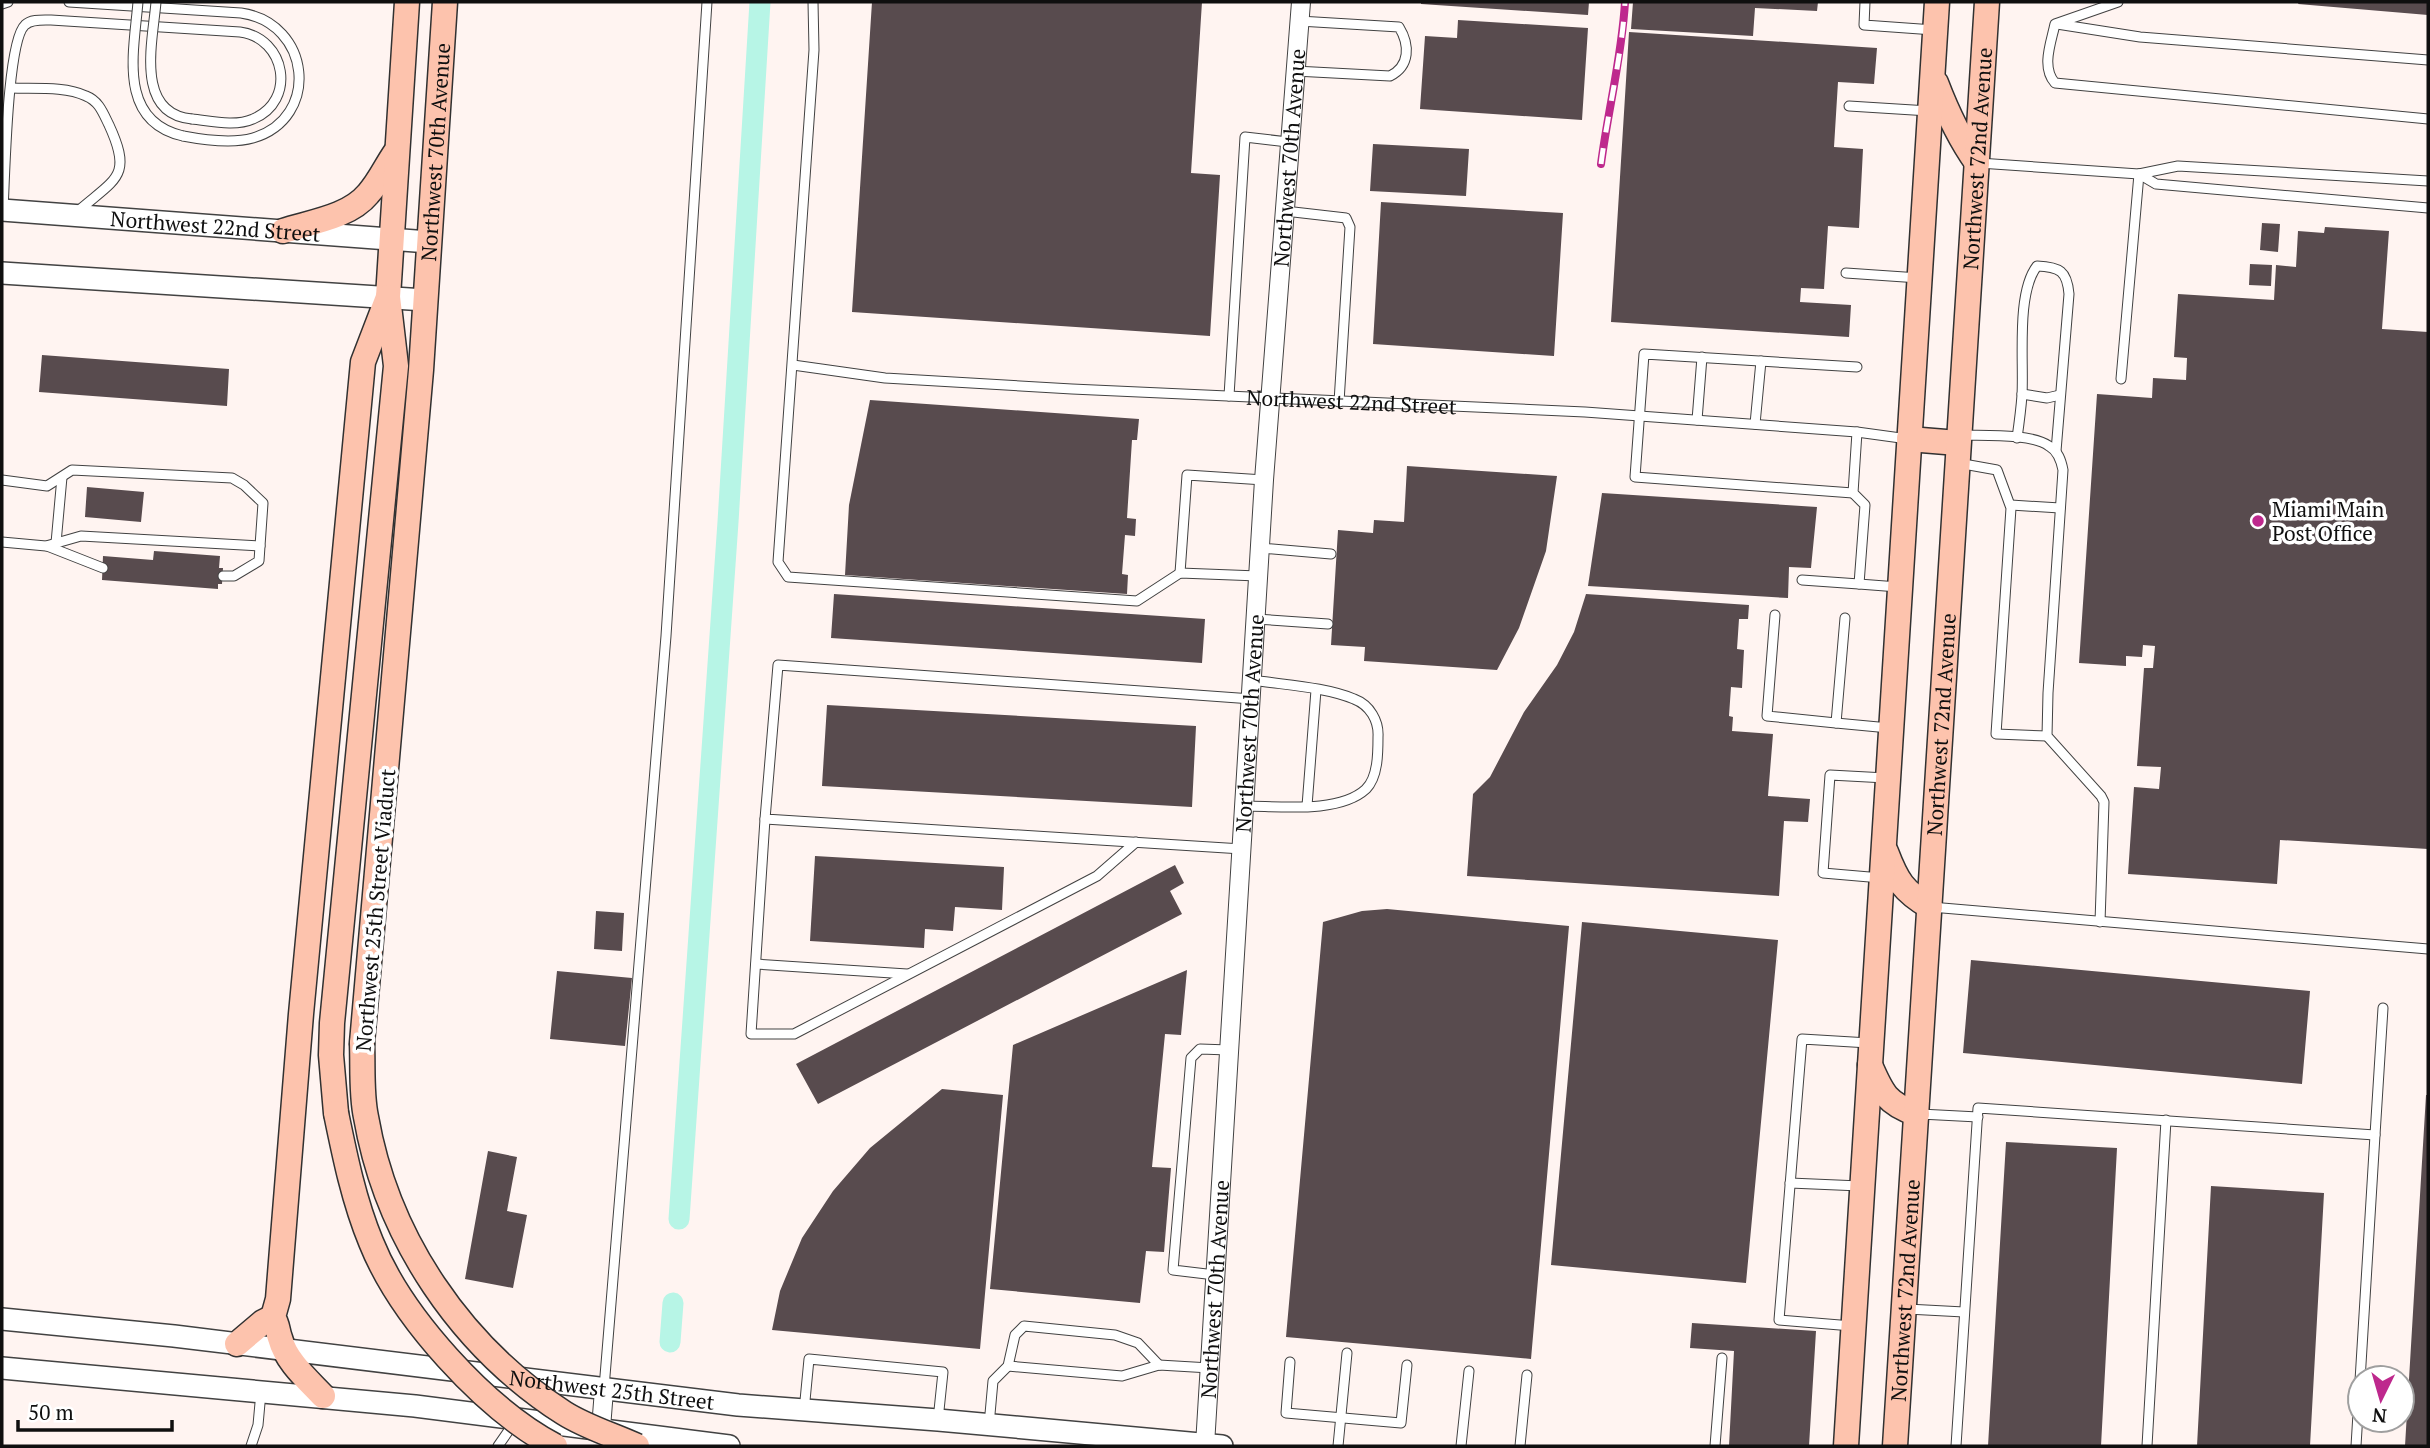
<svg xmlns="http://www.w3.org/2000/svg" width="2430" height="1448" font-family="'PT Serif',serif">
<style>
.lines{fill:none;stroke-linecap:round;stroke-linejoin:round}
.canal{stroke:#b7f5e6;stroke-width:21}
.building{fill:#584b4e}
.service-casing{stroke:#424242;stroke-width:11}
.minor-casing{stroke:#424242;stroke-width:20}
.tertiary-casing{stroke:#424242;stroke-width:24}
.secondary-casing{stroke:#313131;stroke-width:27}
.service{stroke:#fff;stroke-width:9}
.minor{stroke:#fff;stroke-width:18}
.tertiary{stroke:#fff;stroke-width:21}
.secondary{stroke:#fdc3ad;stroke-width:24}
.rail-casing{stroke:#be288d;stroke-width:8}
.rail{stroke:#fff;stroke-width:5;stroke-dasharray:16;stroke-linecap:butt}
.service-bridge-casing{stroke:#424242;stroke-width:11;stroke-linecap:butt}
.secondary-bridge-casing{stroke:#313131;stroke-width:27;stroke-linecap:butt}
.service-bridge{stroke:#fff;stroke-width:9}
.secondary-bridge{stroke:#fdc3ad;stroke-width:24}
.poi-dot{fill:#be288d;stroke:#fff;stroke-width:2.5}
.labels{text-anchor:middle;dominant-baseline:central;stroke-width:7;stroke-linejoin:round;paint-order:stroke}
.street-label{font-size:21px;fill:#0f0f0f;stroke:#fff}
.poi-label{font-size:21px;fill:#0f0f0f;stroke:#fff;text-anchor:start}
</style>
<rect width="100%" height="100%" fill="#fff4f1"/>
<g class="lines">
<!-- canal -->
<path class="canal" d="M 679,1219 L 728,522 L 760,2
M 670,1342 L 673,1303"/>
</g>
<!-- building -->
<path class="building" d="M 872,2 L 1202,2 L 1191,173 L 1220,175 L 1210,336 L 852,312 Z
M 1421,2 L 1589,2 L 1588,15 L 1421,4 Z
M 1633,2 L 1818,2 L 1817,11 L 1755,8 L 1753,36 L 1631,29 Z
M 2299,2 L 2428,2 L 2428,15 L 2298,4 Z
M 1458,20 L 1588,28 L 1582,120 L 1420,109 L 1425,36 L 1457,38 Z
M 1629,32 L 1877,48 L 1874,84 L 1838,82 L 1834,147 L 1863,149 L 1859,228 L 1828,226 L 1824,289 L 1801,288 L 1800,302 L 1851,305 L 1849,337 L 1611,322 Z
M 1373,144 L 1469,149 L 1466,196 L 1370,191 Z
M 1381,202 L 1563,213 L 1554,356 L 1373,344 Z
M 2262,223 L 2280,224 L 2278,252 L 2260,250 Z
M 2325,227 L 2389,231 L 2382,329 L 2428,332 L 2428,849 L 2280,840 L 2277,884 L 2128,874 L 2134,787 L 2159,789 L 2161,767 L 2137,766 L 2144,668 L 2153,668 L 2155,646 L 2143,645 L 2142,657 L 2126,656 L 2126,666 L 2079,663 L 2097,394 L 2152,398 L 2153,378 L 2186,380 L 2187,358 L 2174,357 L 2178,294 L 2274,300 L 2276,265 L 2296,267 L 2298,231 L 2324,233 Z
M 2250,264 L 2272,265 L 2271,286 L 2249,285 Z
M 42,355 L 229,369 L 227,406 L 39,392 Z
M 870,400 L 1139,419 L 1137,440 L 1132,440 L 1127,518 L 1136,519 L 1135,536 L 1125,535 L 1122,574 L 1128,575 L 1127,594 L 845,575 L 849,505 Z
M 1407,466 L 1557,476 L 1546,551 L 1519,628 L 1497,670 L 1364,661 L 1365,647 L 1331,645 L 1338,530 L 1373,533 L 1374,520 L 1404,522 Z
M 87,487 L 144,492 L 141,522 L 85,517 Z
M 1602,493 L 1817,507 L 1811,568 L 1789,567 L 1788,598 L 1588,586 Z
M 154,551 L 220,556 L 219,568 L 223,568 L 222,584 L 218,584 L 218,589 L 102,580 L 103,556 L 153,560 Z
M 834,594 L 1205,619 L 1202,663 L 831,638 Z
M 1586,594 L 1749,605 L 1748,619 L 1739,619 L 1737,649 L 1744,650 L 1742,688 L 1731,687 L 1729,716 L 1733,717 L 1732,731 L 1773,734 L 1768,796 L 1810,799 L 1808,822 L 1784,821 L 1779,896 L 1467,876 L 1473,794 L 1490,777 L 1524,712 L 1557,665 L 1574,632 Z
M 827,705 L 1196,726 L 1192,807 L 822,786 Z
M 815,856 L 1004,867 L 1002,910 L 955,907 L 953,931 L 925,929 L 924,948 L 810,941 Z
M 1175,865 L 1184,883 L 1170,891 L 1182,914 L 818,1104 L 796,1064 Z
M 1387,909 L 1569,926 L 1531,1359 L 1286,1337 L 1323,922 L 1362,911 Z
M 596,911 L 624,913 L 622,951 L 594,949 Z
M 1582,922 L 1778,940 L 1746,1283 L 1551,1265 Z
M 1971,960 L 2310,991 L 2302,1084 L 1963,1053 Z
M 1187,970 L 1181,1035 L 1165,1034 L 1152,1167 L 1171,1168 L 1164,1252 L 1146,1251 L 1140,1303 L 990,1289 L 1013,1045 Z
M 557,971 L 632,978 L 625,1046 L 550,1039 Z
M 942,1089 L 1003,1095 L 980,1349 L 772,1330 L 780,1291 L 802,1238 L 833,1191 L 870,1148 Z
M 2426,1095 L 2428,1095 L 2428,1446 L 2405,1446 Z
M 2006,1142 L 2117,1148 L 2101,1446 L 1988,1446 Z
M 488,1151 L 517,1157 L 507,1211 L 527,1215 L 513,1288 L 465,1279 Z
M 2211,1186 L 2324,1193 L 2310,1446 L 2197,1446 Z
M 1692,1323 L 1816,1331 L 1809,1446 L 1729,1446 L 1734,1351 L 1690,1348 Z"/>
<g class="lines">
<!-- service casing -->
<g class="service-casing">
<g id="service">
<path d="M 69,2 L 241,13 C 311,23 321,118 253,138 C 232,144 204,140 183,136"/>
<path d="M 813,2 L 814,50 L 778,562 L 788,577 L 1137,601 L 1180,573 L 1258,576"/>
<path d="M 1865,2 L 1864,25 L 1934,30"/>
<path d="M 2118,2 L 2055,24 C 2051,43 2041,67 2055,83 L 2428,119"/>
<path d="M 2,4 L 8,2"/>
<path d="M 2057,24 L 2140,37 L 2428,60"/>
<path d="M 1295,71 L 1390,76 C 1410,66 1410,45 1399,27 L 1299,21"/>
<path d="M 11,88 C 34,89 65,86 86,96 C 99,101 103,113 109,125 C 133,177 116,178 77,212"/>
<path d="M 1849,106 L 1929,111"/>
<path d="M 1979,163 L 2139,174 L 2178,166 L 2428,181"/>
<path d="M 2139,174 L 2156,184 L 2428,208"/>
<path d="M 3,209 C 5,178 7,41 25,25 C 31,19 42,20 51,20 L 240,32 C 286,38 297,101 253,119 C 235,127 211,121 192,119"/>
<path d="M 1285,211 L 1346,218 L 1350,227 L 1339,402"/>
<path d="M 1846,273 L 1919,278"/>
<path id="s1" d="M 793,365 L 885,378 L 1072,389 L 1585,412 L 1857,432 L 1908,439"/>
<path d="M 2121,379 L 2139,174"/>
<path d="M 2022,394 L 2047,398 L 2060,395"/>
<path d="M 1229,396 L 1245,137 L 1288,142"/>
<path d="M 1697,420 L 1702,357"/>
<path d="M 1755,424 L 1761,361"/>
<path d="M 1960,435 C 1983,436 2031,433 2049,446 C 2058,451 2061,460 2063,470 L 2048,693 L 2047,736 L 2101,796 L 2104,802 L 2100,922"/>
<path d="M 2017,438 C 2019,424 2021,409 2022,395 C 2024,361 2016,293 2037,266 C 2060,267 2067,271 2069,294 L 2056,451"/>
<path d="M 1958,463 L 1997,470 L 2011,508 L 1996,734 L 2047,736"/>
<path d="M 2,480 L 47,486 L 72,470 L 232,478 L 244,485 L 263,503 L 260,546 L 81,536 L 46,546 L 2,542"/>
<path d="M 1853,493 L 1635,477 L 1644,354 L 1857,367"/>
<path d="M 2011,505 L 2060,508"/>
<path d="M 56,543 L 62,477"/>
<path d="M 47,546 L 103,568"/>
<path d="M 1260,548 L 1331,554"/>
<path d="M 1180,573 L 1187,475 L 1264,480"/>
<path d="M 223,576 L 234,576 L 259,561 L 260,546"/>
<path d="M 1802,580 L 1859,584 L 1865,505 L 1853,493 L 1857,432"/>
<path d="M 1859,584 L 1898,587"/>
<path d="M 1775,615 L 1767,716 L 1836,723 L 1845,618"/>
<path d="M 1256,619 L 1328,624"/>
<path d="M 1836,723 L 1889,728"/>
<path d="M 1245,806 C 1278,806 1339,814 1366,789 C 1378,777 1378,753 1378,737 C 1379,721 1370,705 1354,699 C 1326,687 1284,685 1253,680"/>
<path d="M 1307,806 L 1316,690"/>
<path d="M 765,819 L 751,1034 L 794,1034 L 1097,876 L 1136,842"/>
<path d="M 1242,849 L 765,819 L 778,665 L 1252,699"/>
<path d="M 1881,878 L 1823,873 L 1830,775 L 1886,778"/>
<path d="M 1931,907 L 2428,949"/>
<path d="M 756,964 L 907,974"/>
<path d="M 1920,1114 L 1978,1117"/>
<path d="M 1790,1183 L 1860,1186"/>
<path d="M 1215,1275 L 1173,1270 L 1191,1058 L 1200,1049 L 1229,1050"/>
<path d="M 1907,1309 L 1964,1312"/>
<path d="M 1852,1326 L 1779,1320 L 1802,1039 L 1869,1043"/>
<path d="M 1290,1362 L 1286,1413 L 1401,1423 L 1407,1365"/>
<path d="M 1008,1366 L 1122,1376 L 1159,1365 L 1210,1368"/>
<path d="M 604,1388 L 666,636 L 707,2"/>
<path d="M 804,1411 L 809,1359 L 943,1372 L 938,1420"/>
<path d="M 989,1425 L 993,1381 L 1008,1366 L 1015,1335 L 1024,1326 L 1115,1335 L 1138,1343 L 1159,1365"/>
<path d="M 251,1446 L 258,1425 L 261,1392"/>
<path d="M 498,1446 L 514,1423"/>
<path d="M 1338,1446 L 1347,1353"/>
<path d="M 1461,1446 L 1469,1371"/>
<path d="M 1520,1446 L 1527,1375"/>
<path d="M 1715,1446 L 1722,1358"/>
<path d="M 1956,1446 L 1978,1108 L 2375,1135 L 2383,1008"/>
<path d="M 2147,1446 L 2166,1120"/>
<path d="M 2356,1446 L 2375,1135"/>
</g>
</g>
<!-- minor casing -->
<g class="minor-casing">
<g id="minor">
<path d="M 601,1428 L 604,1390"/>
<path id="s2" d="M 1205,1445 L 1264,480 L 1301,2"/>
</g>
</g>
<!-- tertiary casing -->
<g class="tertiary-casing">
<g id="tertiary">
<path id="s3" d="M 2,210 L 429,242"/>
<path d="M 2,273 L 425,300"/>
<path id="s4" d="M 2,1319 L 174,1336 L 738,1405 L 938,1420 L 1222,1446"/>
<path d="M 2,1368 L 415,1406 L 729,1446"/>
</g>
</g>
<!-- secondary casing -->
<g class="secondary-casing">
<g id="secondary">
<path d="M 1936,83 C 1947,112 1959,138 1977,163"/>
<path d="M 283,231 C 311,222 349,217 368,194 C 379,182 386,166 395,153"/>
<path d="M 1909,439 L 1958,443"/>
<path d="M 1886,852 C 1897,881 1903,891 1930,907"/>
<path id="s5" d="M 362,1043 L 421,370 L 445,2"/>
<path d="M 1870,1065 C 1882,1093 1887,1104 1917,1114"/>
<path d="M 336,1113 L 331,1055 L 332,1023 L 396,366 L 388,297 L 407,2"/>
<path d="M 237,1344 L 263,1322 L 273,1317"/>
<path d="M 323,1396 C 307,1379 286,1361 280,1338 C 277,1330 278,1325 273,1317 L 278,1299 L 301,1014 L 363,362 L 388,297"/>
<path d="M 1846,1446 L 1937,2"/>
<path id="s6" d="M 1895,1446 L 1987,2"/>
</g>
</g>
<!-- service -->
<use href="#service" class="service"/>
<!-- minor -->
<use href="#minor" class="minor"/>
<!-- tertiary -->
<use href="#tertiary" class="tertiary"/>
<!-- secondary -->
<use href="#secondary" class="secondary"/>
<!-- rail casing -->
<g class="rail-casing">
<path id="rail" d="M 1601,164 C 1608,110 1622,56 1625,2"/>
</g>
<!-- rail -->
<use href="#rail" class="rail"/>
<!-- service-bridge casing -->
<g class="service-bridge-casing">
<path id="service-bridge" d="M 138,2 C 134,51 117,121 183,136
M 156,2 C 153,40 134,114 192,119"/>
</g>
<!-- secondary-bridge casing -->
<g class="secondary-bridge-casing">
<path id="secondary-bridge" d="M 362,1043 C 363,1067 361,1094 366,1117 C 387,1238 461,1347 564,1413 C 586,1427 613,1435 637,1446
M 336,1113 C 345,1157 354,1201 371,1242 C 401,1317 485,1409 555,1446"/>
</g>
<!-- service-bridge -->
<use href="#service-bridge" class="service-bridge"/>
<!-- secondary-bridge -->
<use href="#secondary-bridge" class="secondary-bridge"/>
</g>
<!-- markers -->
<circle class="poi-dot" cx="2258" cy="521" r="7"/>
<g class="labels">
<!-- street labels -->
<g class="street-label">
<text stroke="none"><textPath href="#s5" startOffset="894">Northwest 70th Avenue</textPath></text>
<text stroke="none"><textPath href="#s2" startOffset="1290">Northwest 70th Avenue</textPath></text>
<text stroke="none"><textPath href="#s6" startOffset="1290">Northwest 72nd Avenue</textPath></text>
<text stroke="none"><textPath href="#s3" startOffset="214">Northwest 22nd Street</textPath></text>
<text stroke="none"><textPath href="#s1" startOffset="560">Northwest 22nd Street</textPath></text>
<text stroke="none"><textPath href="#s2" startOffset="723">Northwest 70th Avenue</textPath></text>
<text stroke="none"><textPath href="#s6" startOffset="723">Northwest 72nd Avenue</textPath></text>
<text transform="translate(375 910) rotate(-85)">Northwest 25th Street Viaduct</text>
<text stroke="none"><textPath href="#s2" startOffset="156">Northwest 70th Avenue</textPath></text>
<text stroke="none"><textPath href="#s6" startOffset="156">Northwest 72nd Avenue</textPath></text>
<text stroke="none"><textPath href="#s4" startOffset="614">Northwest 25th Street</textPath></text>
</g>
<!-- poi labels -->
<g class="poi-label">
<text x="2272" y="509">Miami Main<tspan x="2272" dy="24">Post Office</tspan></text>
</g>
</g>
<!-- border -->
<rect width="2430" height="1448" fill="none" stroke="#0f0f0f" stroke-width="7"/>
<!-- north arrow -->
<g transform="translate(2381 1399) rotate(185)"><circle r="33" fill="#ffffff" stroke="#9f9f9f" stroke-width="2"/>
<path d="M0-5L12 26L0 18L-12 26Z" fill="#be288d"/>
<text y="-10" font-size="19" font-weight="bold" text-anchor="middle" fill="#0f0f0f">N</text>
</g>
<!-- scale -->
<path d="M18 1420v10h154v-10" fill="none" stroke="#0f0f0f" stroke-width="3.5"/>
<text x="28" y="1420" font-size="21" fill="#0f0f0f" stroke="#ffffff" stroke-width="5" paint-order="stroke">50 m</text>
</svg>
